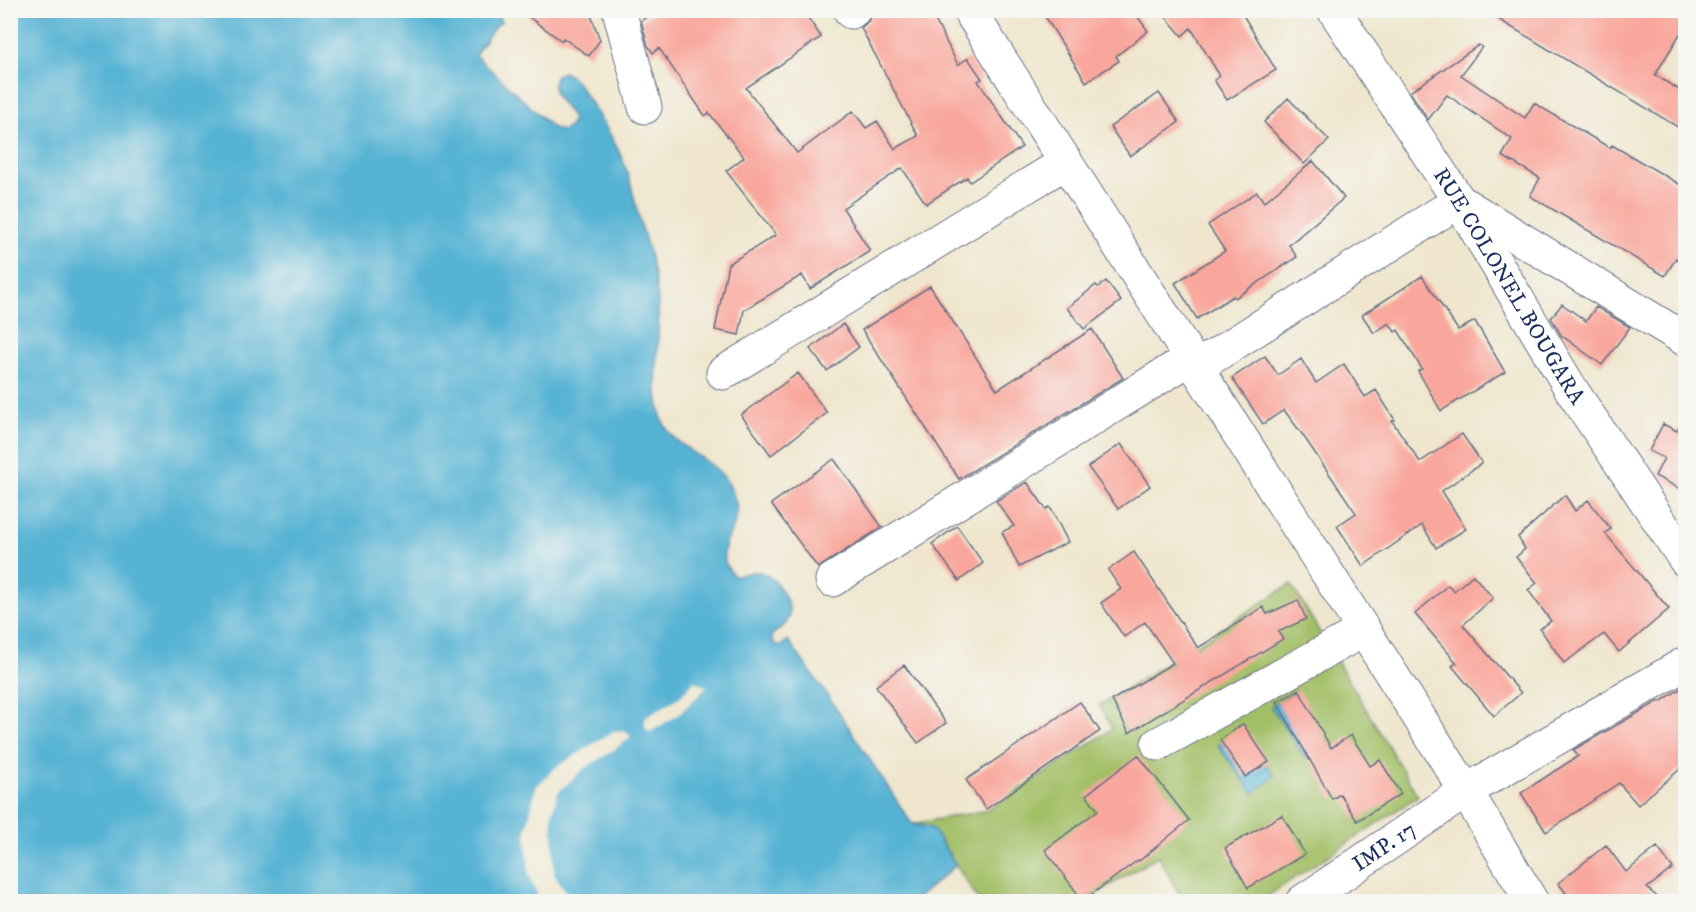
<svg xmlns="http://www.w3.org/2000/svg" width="1696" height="912" font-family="'IM FELL DW Pica',serif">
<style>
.green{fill:#a2bf66;stroke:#5e7762;stroke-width:1.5}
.water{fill:#56b3d4;stroke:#387199;stroke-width:1.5}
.pier{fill:#efe6cd}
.building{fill:#f9a79c}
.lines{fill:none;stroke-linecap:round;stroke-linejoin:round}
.minor-casing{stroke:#656f85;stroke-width:35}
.minor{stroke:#fff;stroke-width:33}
.labels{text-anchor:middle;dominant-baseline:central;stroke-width:4.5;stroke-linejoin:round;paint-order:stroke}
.street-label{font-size:22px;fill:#1b2f5e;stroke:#f6f6f2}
</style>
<rect width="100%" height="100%" fill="#f6f6f2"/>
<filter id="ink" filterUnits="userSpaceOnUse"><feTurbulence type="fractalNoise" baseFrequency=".0167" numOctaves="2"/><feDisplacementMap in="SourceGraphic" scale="12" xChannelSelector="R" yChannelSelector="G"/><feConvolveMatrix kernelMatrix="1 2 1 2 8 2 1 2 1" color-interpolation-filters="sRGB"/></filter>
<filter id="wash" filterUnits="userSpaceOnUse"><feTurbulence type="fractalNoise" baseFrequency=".008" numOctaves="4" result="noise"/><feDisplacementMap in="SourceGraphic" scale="24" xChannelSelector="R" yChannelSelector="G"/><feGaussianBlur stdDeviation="1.35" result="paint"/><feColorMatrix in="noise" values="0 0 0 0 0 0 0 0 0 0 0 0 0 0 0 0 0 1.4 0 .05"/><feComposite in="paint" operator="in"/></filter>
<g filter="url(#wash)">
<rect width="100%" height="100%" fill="#efe6cd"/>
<!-- green -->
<path class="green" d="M 1291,584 L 1418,796 L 1260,901 L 1183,901 L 1158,856 L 1084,901 L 979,901 L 932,828 L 912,824 L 988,810 L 1112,729 L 1099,704 L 1106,702 Z"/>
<!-- water -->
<path class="water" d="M 10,11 L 497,11 L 501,22 L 495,26 L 475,55 L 553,128 L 562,131 L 569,127 L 573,119 C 564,101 547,97 556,75 L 563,72 C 577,78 582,90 590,102 C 602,121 615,140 623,161 C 630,176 633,194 637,210 C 645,240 656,271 658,303 C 661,341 651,378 661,416 C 668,442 696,452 715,468 C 726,477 733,490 736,503 C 744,529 708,547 733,575 C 744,576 755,568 765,574 C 778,581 796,607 787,622 C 784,627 777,631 772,635 L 773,643 L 780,646 L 788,640 L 832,702 L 912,824 L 932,828 L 956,865 L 913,902 L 11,901 Z
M 1293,692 L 1328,744 L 1306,759 L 1271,707 Z
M 1240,729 L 1275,776 L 1253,793 L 1218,746 Z"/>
<!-- pier -->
<path class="pier" d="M 694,681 L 707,687 L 679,714 L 650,732 L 645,727 L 645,718 L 681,696 Z
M 614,731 L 625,731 L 631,737 L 612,751 L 584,769 L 558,792 L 552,814 L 554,874 L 572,901 L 540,901 L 529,875 L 526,831 L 536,787 L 555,768 Z"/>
<g id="blocks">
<!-- building -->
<path class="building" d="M 519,10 L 589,10 L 600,40 L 589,56 L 563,38 L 562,41 Z
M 657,10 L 803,10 L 821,37 L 746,88 L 797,153 L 853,111 L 866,128 L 877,121 L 895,149 L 918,136 L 861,28 L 870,19 L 872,12 L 875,10 L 930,10 L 958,65 L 968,58 L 982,79 L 978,81 L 1022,147 L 970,182 L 967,177 L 926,204 L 902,168 L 843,208 L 870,251 L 810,289 L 802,275 L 744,310 L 739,335 L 715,330 L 728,264 L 776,235 L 726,171 L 744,157 L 709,113 L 705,116 L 659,48 L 653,53 L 648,46 L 641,21 Z
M 1041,10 L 1133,10 L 1148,31 L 1116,56 L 1119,61 L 1086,82 Z
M 1160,10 L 1240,10 L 1276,70 L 1227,100 L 1214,80 L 1220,76 L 1191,28 L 1182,36 Z
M 1483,10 L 1686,10 L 1686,24 L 1655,75 L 1686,94 L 1686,132 Z
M 1479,45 L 1482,47 L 1461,75 L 1525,118 L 1534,103 L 1610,148 L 1612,145 L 1686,188 L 1686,264 L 1676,258 L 1665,276 L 1530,196 L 1540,178 L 1502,156 L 1512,139 L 1447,95 L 1428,120 L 1410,92 Z
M 1159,93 L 1179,122 L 1130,156 L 1110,127 Z
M 1288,98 L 1329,140 L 1304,164 L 1264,122 Z
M 1313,161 L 1344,198 L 1289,245 L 1297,257 L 1235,298 L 1233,296 L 1197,319 L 1175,283 L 1225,251 L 1208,225 L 1257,192 L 1264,202 Z
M 1422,276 L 1458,330 L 1475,321 L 1505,372 L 1441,411 L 1418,371 L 1422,369 L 1398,330 L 1395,332 L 1389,323 L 1374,333 L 1362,315 Z
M 1106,281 L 1121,301 L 1084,329 L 1067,308 L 1096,285 L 1098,287 Z
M 930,286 L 997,390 L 1092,329 L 1123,378 L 959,479 L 862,330 Z
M 1562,304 L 1586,321 L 1596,307 L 1630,327 L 1602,365 L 1561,335 L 1551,318 Z
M 843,324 L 859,347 L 827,371 L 810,349 Z
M 1265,356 L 1278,375 L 1301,359 L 1316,383 L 1344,364 L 1365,397 L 1376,390 L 1395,420 L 1392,421 L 1420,462 L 1462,434 L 1482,463 L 1442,491 L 1466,529 L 1436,548 L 1422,525 L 1363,566 L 1337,526 L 1356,513 L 1302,434 L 1284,410 L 1263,424 L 1232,378 Z
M 798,373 L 827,413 L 771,455 L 741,415 Z
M 1686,415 L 1686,492 L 1655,476 L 1664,458 L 1649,451 L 1663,424 L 1677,431 Z
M 1121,444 L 1150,486 L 1118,509 L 1088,467 Z
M 834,459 L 882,527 L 818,568 L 771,504 Z
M 1027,482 L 1046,509 L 1050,507 L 1068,542 L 1019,567 L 1002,532 L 1014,526 L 996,501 Z
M 1565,495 L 1575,511 L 1588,500 L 1611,529 L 1605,533 L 1669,609 L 1619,652 L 1604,634 L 1564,663 L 1540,629 L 1551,621 L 1528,590 L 1537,583 L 1516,557 L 1525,549 L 1518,537 Z
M 957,526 L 983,563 L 959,581 L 932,544 Z
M 1134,552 L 1198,648 L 1263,607 L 1267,614 L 1298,600 L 1306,619 L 1278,632 L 1283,639 L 1129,733 L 1112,700 L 1173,663 L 1145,622 L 1124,637 L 1101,603 L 1121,589 L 1108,570 Z
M 1473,575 L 1493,598 L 1463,625 L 1521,693 L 1494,716 L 1452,666 L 1457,663 L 1415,614 L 1448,585 L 1454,591 Z
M 904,665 L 946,723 L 918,743 L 876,686 Z
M 1686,685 L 1686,764 L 1638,805 L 1619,783 L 1546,832 L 1521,793 L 1578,756 L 1573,750 L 1659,701 L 1660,702 Z
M 1299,690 L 1331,748 L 1351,735 L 1370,766 L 1380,760 L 1401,794 L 1357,821 L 1340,794 L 1332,799 L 1277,702 Z
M 1080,702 L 1100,731 L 986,809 L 966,780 Z
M 1243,724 L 1269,762 L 1245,777 L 1220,740 Z
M 1138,755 L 1189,820 L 1139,861 L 1138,860 L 1083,901 L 1045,850 L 1098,810 L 1086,795 Z
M 1282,815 L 1305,854 L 1248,888 L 1225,848 Z
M 1606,845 L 1626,872 L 1657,847 L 1673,868 L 1647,888 L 1663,902 L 1573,902 L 1558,883 Z"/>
</g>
</g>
<g filter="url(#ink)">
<use href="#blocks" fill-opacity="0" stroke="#656f85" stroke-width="1.5"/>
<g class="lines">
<!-- minor casing -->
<g class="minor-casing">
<g id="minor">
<path d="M 619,10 L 645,107"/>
<path d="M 969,10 L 1466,791 L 1532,902"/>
<path id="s1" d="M 1334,10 L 1459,201 L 1571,389 L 1686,561"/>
<path d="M 851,12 L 854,10"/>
<path d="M 1197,367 L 1459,201 L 1686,340"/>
<path d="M 723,373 L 1066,162"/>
<path d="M 832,580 L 1191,358"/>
<path d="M 1158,744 L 1364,630"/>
<path id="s2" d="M 1302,902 L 1466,791 L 1686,663"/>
</g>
</g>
<!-- minor -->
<use href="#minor" class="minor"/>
</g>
</g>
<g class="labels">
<!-- street labels -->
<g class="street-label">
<text stroke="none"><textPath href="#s1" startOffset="327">RUE COLONEL BOUGARA</textPath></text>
<text stroke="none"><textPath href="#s2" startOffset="99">IMP. 17</textPath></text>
</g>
</g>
<!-- margin -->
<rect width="1696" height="912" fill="none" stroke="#f6f6f2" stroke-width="36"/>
</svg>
